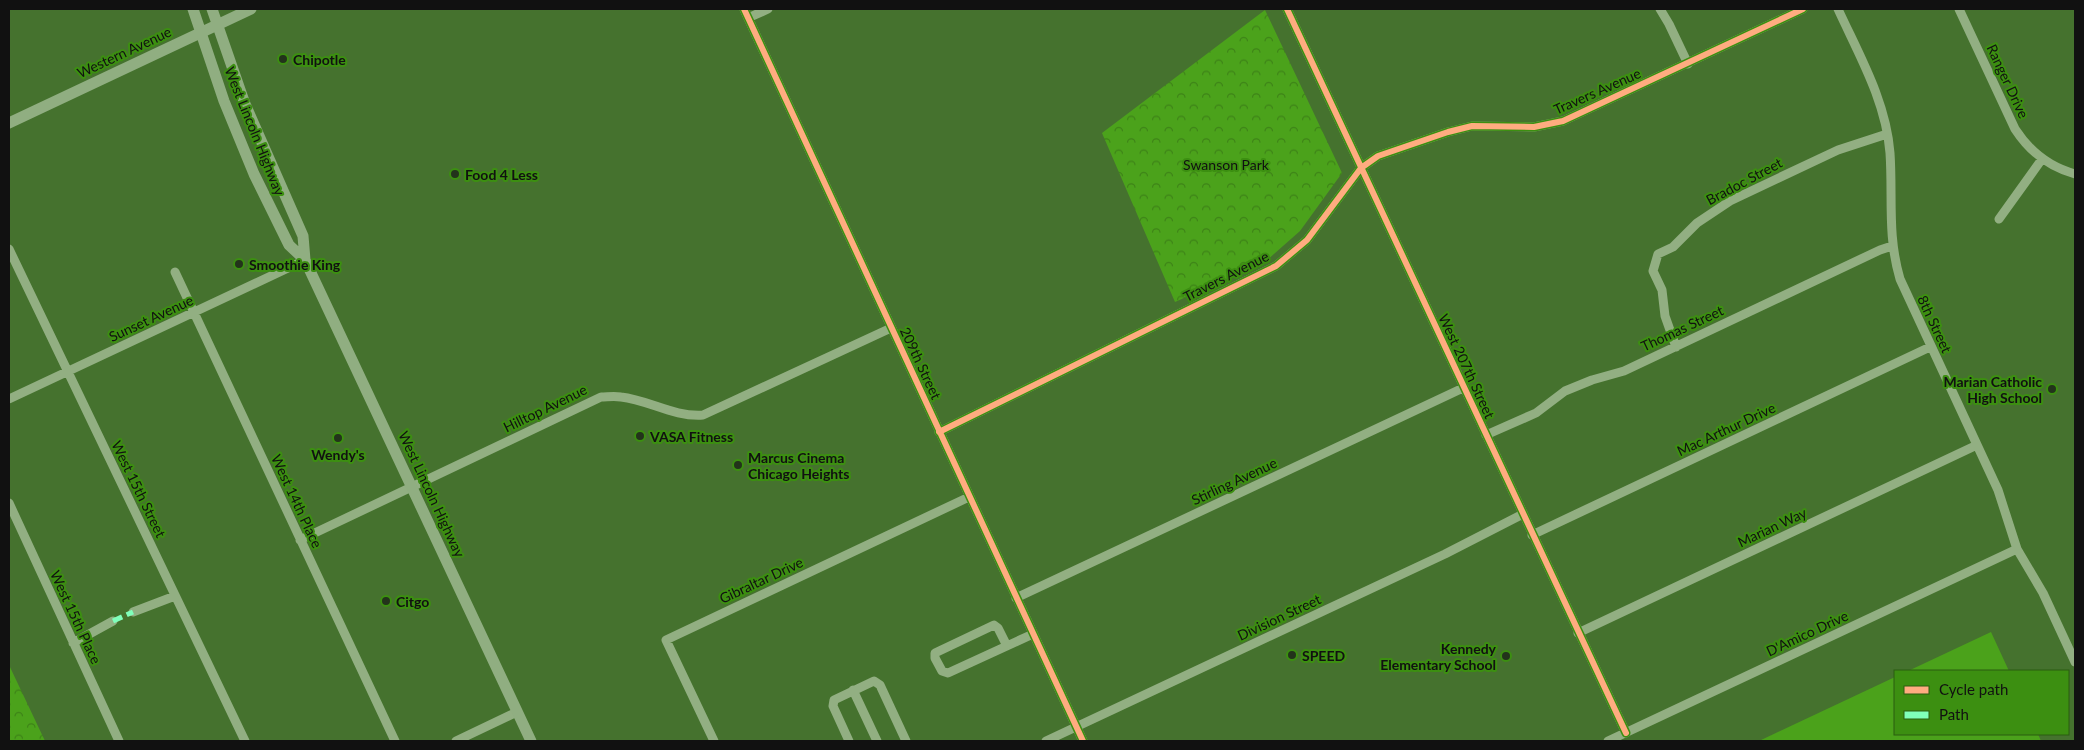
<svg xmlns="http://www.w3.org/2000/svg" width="2084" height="750" font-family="Lato,sans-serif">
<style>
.grass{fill:#4ba21b}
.forest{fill:url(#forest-crowns)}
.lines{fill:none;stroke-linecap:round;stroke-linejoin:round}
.minor{stroke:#92af82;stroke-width:9}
.major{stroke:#90ae81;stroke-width:11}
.quiet{stroke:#80ffba;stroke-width:5;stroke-dasharray:10 5;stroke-linecap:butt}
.cycleway-casing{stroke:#3c8f11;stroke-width:9}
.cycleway{stroke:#ffac80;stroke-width:6}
.poi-dot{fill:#23331b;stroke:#3c8f11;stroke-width:2}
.labels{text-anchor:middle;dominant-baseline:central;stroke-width:4;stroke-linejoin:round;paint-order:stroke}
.street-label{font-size:14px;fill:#111;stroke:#3c8f11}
.poi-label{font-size:14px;font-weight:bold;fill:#111;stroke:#3c8f11;text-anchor:start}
.park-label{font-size:14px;fill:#111;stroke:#3c8f11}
</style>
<defs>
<pattern id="forest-crowns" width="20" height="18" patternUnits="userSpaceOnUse" patternTransform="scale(1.25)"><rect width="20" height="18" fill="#4ba21b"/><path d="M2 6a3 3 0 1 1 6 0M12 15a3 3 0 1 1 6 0" fill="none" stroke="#3d8317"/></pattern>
</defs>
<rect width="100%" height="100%" fill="#45722e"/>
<!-- grass -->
<path class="grass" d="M 1991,632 L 2009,671 L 1908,671 Z
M 1895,677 L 1895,734 L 2038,734 L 2041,741 L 1759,741 Z"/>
<!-- forest -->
<path class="forest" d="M 1265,10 L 1342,173 L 1300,231 L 1266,261 L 1175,302 L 1102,133 Z
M 9,665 L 45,741 L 9,741 Z"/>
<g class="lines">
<!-- minor -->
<path class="minor" d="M 744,9 L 1083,741
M 1287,9 L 1626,733
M 1660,9 L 1669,24 L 1688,64
M 1838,9 C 1859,55 1886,101 1890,153 C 1893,197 1887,235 1900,279 L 1998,490 L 2017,549 L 2043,593 L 2075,662
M 1959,9 L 2015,129 C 2030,152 2049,167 2075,174
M 748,18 L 768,9
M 1999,219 L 2042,159
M 9,249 L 245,741
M 175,272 L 395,741
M 1676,347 L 1665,316 L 1662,290 L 1653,271 L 1658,254 L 1673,247 L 1697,223 L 1730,201 L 1838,150 L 1887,134
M 9,399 L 305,260
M 939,432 L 1276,266 L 1307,240 L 1361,168 L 1378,156 L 1448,132 L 1472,126 L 1534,127 L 1563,121 L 1803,9
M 1486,435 L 1536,413 L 1565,391 L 1592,380 L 1624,371 L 1880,250 L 1892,246
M 9,503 L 119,741
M 1532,535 L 1930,347
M 300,540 L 601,397 C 607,397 614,396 621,397 C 649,400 673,417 703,415 L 891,328
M 1016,598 L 1463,388
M 133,612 L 175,596
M 1578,633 L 1977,445
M 73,643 L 113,621
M 1007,646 L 998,628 L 994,625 L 935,653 L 935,658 L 942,671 L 948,673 L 1033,634
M 853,690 L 877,741
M 456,741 L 517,712
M 714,741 L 666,640 L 969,497
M 849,741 L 833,706 L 834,700 L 874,681 L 880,685 L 906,741
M 1046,741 L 1445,554 L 1523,514
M 1608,741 L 2017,549"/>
<!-- major -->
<path class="major" d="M 193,9 L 224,101 L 254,174 L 289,245 L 305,260
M 212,9 L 245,104 L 303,236 L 305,260 L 531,741
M 9,123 L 251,9"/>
<!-- quiet -->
<path class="quiet" d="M 113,621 L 133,612"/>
<!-- cycleway casing -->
<g class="cycleway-casing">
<path id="cycleway" d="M 744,9 L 1083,741
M 1287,9 L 1626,733
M 939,432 L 1276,266 L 1307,240 L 1361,168 L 1378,156 L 1448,132 L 1472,126 L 1534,127 L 1563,121 L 1803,9"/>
</g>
<!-- cycleway -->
<use href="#cycleway" class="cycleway"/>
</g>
<!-- markers -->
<g class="poi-dot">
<circle cx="283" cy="59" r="5"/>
<circle cx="455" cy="174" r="5"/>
<circle cx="239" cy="264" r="5"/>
<circle cx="2052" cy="389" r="5"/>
<circle cx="640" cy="436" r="5"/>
<circle cx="338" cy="438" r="5"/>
<circle cx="738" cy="465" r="5"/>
<circle cx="386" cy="601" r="5"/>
<circle cx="1292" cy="655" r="5"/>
<circle cx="1506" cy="656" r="5"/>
</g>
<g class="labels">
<!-- street labels -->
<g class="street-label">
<text transform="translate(124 52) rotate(-25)">Western Avenue</text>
<text transform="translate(2008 81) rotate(65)">Ranger Drive</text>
<text transform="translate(1597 91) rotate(-24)">Travers Avenue</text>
<text transform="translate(255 131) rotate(68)">West Lincoln Highway</text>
<text transform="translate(1744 181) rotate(-28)">Bradoc Street</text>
<text transform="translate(1226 276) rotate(-27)">Travers Avenue</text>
<text transform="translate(151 318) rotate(-25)">Sunset Avenue</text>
<text transform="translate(1935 324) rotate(65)">8th Street</text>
<text transform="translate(1682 328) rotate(-25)">Thomas Street</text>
<text transform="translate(921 363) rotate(65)">209th Street</text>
<text transform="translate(1467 366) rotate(65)">West 207th Street</text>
<text transform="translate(545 408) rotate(-26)">Hilltop Avenue</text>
<text transform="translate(1726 429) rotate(-25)">Mac Arthur Drive</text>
<text transform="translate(1234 481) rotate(-25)">Stirling Avenue</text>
<text transform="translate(139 489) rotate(64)">West 15th Street</text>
<text transform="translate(432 494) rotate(65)">West Lincoln Highway</text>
<text transform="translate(297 501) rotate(65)">West 14th Place</text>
<text transform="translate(1772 527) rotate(-25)">Marian Way</text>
<text transform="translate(761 580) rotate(-25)">Gibraltar Drive</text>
<text transform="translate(76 617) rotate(65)">West 15th Place</text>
<text transform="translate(1279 617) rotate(-25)">Division Street</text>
<text transform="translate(1807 633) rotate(-25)">D'Amico Drive</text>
</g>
<!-- poi labels -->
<g class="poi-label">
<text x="293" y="59">Chipotle</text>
<text x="465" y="174">Food 4 Less</text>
<text x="249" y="264">Smoothie King</text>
<text x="2042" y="381" text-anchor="end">Marian Catholic<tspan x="2042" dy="16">High School</tspan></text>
<text x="650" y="436">VASA Fitness</text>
<text x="338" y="454" text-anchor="middle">Wendy's</text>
<text x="748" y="457">Marcus Cinema<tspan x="748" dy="16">Chicago Heights</tspan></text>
<text x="396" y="601">Citgo</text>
<text x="1496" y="648" text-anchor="end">Kennedy<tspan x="1496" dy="16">Elementary School</tspan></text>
<text x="1302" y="655">SPEED</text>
</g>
<!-- park labels -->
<g class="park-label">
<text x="1226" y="164">Swanson Park</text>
</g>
</g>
<!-- border -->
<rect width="2084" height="750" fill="none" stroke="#111111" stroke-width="20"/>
<!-- legend -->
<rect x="1894" y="670" width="175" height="65" fill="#3c8f11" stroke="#2b5d11"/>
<rect x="1904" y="686" width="25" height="8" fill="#ffac80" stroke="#2b5d11"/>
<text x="1939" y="695" font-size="15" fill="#111111">Cycle path</text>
<rect x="1904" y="711" width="25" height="8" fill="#80ffba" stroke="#2b5d11"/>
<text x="1939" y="720" font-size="15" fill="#111111">Path</text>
</svg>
